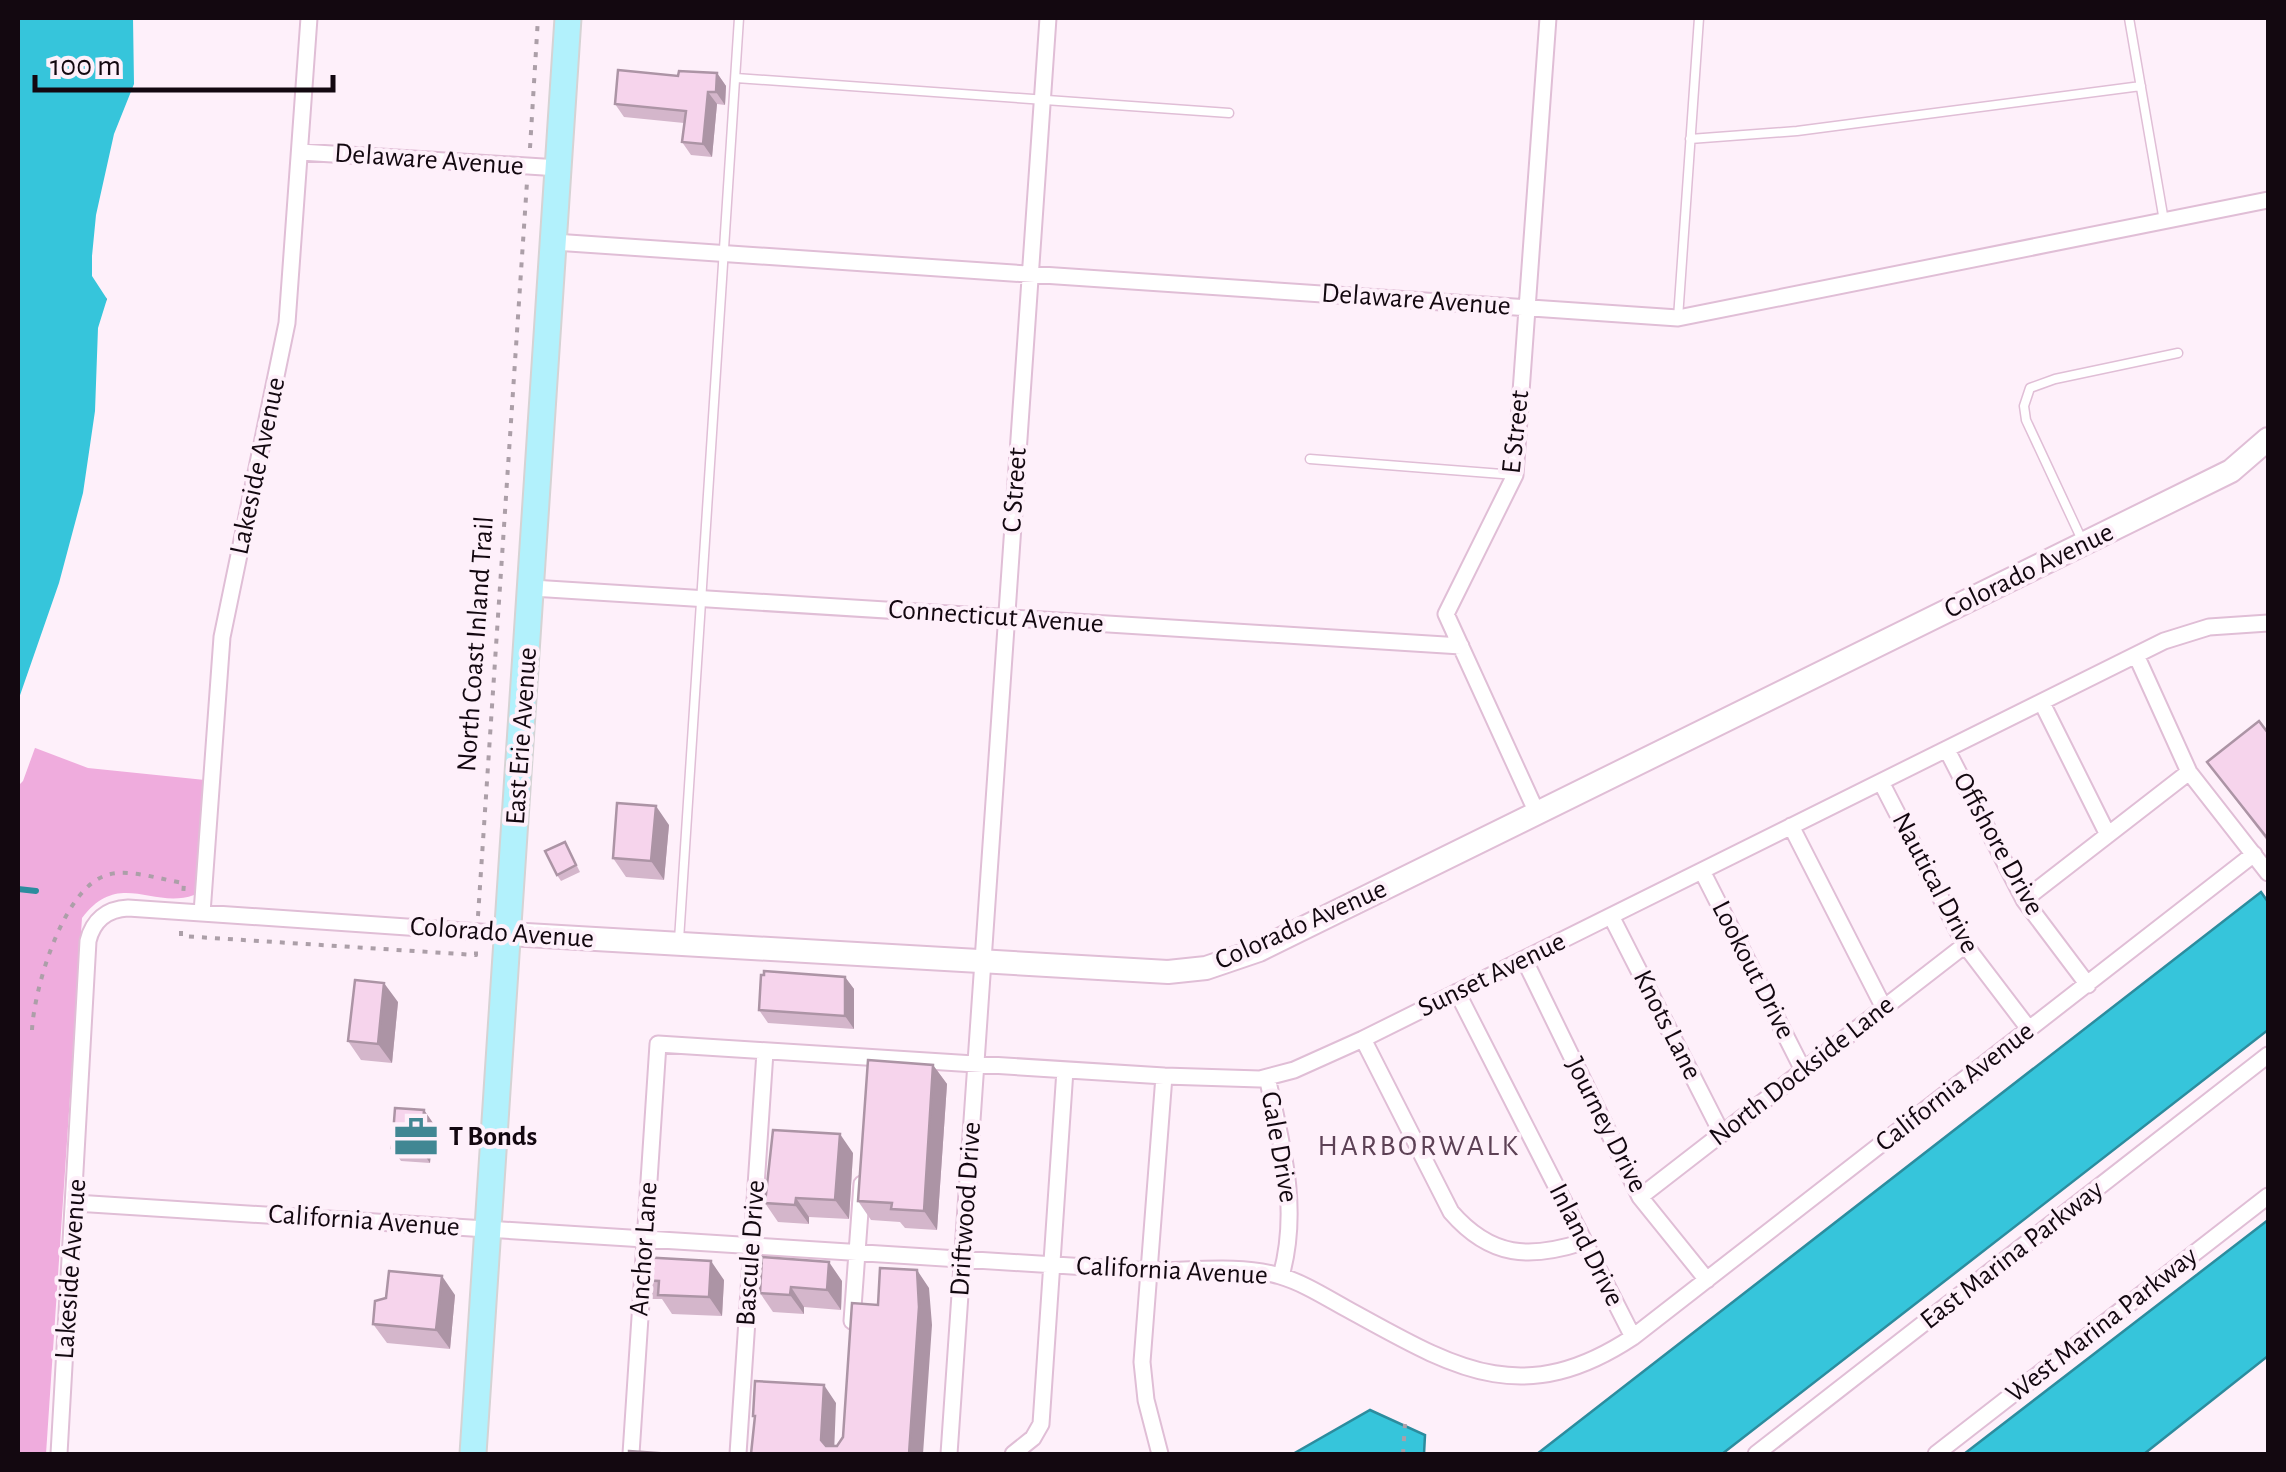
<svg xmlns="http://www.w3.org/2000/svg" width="2286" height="1472" font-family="'Alegreya Sans',sans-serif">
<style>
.green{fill:#efacdd}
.water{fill:#36c5db;stroke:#2c8c9e;stroke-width:2.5}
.pier{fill:#fef0fa}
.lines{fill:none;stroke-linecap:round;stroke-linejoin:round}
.stream{stroke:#2c8c9e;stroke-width:6}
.lane-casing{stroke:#e0bed6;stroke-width:11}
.street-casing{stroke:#e0bed6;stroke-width:19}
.secondary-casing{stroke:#e0bed6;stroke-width:26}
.primary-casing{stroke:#d5d3d4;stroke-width:29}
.path{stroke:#ac9fa8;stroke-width:4;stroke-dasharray:5 8;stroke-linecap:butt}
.lane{stroke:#fff;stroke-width:8}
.street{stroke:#fff;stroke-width:15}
.secondary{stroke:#fff;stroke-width:22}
.primary{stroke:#b2f1fc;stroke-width:25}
.wall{fill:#d4b6cb}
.shaded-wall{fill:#ac94a5}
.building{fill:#f6d4ec;stroke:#ac94a5;stroke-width:2.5}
.labels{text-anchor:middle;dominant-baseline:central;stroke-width:8;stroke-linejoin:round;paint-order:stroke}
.street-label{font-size:28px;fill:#130810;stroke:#fef0fa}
.poi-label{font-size:28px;font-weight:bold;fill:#130810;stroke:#fef0fa;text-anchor:start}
.neighbourhood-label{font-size:30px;letter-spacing:2.5px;fill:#5d4155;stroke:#fef0fa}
</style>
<rect width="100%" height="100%" fill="#fef0fa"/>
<!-- green -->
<path class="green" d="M 30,746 L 88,768 L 205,780 L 197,891 L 194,895 C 153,910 119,869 82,918 L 46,1454 L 18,1454 L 18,781 Z"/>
<!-- water -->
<path class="water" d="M 18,18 L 159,18 L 127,148 L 106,279 L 115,385 L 18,781 Z
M 2261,892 L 2268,902 L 2268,1030 L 1722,1454 L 1537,1454 Z
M 2268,1220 L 2268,1356 L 2144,1454 L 1964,1454 Z
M 1370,1410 L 1425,1435 L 1424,1454 L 1293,1454 Z"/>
<!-- pier -->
<path class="pier" d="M 133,18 L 164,18 L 164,23 L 161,56 L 132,149 L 111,277 L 123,290 L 120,386 L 106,467 L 76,578 L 81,586 L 60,679 L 23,781 L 18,786 L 18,701 L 59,583 L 83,493 L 95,411 L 98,328 L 107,299 L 92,276 L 92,256 L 96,215 L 114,134 L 134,84 Z"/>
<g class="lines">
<!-- stream -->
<path class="stream" d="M 18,889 L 36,891"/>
<!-- lane casing -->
<g class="lane-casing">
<path id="lane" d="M 2129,18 L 2164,221
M 736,78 L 1229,113
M 1690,139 L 1797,131 L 2141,86
M 1678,318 L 1699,18
M 1310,459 L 1515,475
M 2082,540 L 2026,420 L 2024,406 L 2030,388 L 2055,379 L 2178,353
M 679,940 L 739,18"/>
</g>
<!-- street casing -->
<g class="street-casing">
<path id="street" d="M 300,152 L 559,168
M 554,242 L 1678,318 L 2268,200
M 532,588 L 1461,646
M 2136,655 L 2189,772 L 2268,873
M 2042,703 L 2108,835
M 1947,750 L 2024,900 L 2088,985
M 1881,782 L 1965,945 L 2029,1029
M 1537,813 L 1446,614 L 1515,475 L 1548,18
M 1791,826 L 1884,1008
M 1702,871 L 1803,1070
M 2024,900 L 2189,772
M 202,913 L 222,637 L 287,323 L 309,18
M 1611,916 L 1722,1134
M 1524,959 L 1640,1197 L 1707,1280
M 1457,992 L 1633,1337
M 1363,1039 L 1451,1212 C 1491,1258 1530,1259 1583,1242
M 1267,1077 C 1282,1145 1300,1208 1281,1276
M 1640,1197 L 1965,945
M 75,1203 L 1150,1271 C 1191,1271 1240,1264 1280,1276 C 1304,1283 1327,1298 1349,1310 C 1453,1367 1521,1411 1633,1337 L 2254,854
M 852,1321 L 862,1184
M 59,1454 L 88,941 C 93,920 107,909 128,908 L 509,934
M 631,1454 L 658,1044 L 1164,1076 L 1260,1079 L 1294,1070 L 1363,1039 L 2164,641 L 2209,627 L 2268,623
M 738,1454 L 765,1052
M 949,1454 L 1048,18
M 1013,1454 L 1033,1438 L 1041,1424 L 1065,1070
M 1160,1454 L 1146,1400 L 1142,1362 L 1164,1076
M 1756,1454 L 2268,1055
M 1936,1454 L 2268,1196"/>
</g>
<!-- secondary casing -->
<g class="secondary-casing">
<path id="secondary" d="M 509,934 L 1168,972 L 1206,968 L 1259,950 L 2231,471 L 2268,439"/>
</g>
<!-- primary casing -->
<g class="primary-casing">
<path id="primary" d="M 473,1454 L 568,18"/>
</g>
<!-- path -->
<path class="path" d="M 530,148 L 538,18
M 478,916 L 527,182
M 181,931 L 181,936 L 476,955 L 476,950
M 32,1030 C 34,989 63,888 107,875 C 129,868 162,880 184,883 L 183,896
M 1403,1454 L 1405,1424"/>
<!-- lane -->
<use href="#lane" class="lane"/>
<!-- street -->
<use href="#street" class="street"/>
<!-- secondary -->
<use href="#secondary" class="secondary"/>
<!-- primary -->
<use href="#primary" class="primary"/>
</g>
<!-- wall -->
<path class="wall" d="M 717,73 L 726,86 L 725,105 L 717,104 L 712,157 L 691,155 L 682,142 L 684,123 L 624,117 L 615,104 L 678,76 Z
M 2268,733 L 2268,842 L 2207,762 Z
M 669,825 L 664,880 L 626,877 L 613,858 Z
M 565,842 L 580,872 L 561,881 L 557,875 Z
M 845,977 L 854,989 L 854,1029 L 768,1023 L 759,1010 Z
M 398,1002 L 392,1063 L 361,1060 L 348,1041 Z
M 933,1065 L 947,1084 L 937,1230 L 905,1228 L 900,1222 L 871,1220 L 858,1201 Z
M 424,1110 L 433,1123 L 430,1163 L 401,1161 L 392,1148 Z
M 853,1153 L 849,1219 L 809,1217 L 809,1224 L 778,1222 L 765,1203 Z
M 762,1257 L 842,1281 L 841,1310 L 804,1307 L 804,1314 L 773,1312 L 760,1293 Z
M 639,1280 L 724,1280 L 722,1316 L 672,1314 L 662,1299 L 652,1299 Z
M 455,1295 L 450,1349 L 387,1343 L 373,1324 L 386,1298 Z"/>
<!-- shaded-wall -->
<path class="shaded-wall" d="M 717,73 L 726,86 L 725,105 L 716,92 Z
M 708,92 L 717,104 L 712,157 L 703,144 Z
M 656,806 L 669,825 L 664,880 L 651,861 Z
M 845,977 L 854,989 L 854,1029 L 845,1016 Z
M 384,983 L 398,1002 L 392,1063 L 378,1044 Z
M 933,1065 L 947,1084 L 937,1230 L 924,1211 Z
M 424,1110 L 433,1123 L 430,1163 L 421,1150 Z
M 840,1134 L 853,1153 L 849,1219 L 835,1200 Z
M 796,1198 L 809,1217 L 809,1224 L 795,1205 Z
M 711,1261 L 724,1280 L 722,1316 L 709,1297 Z
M 829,1262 L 842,1281 L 841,1310 L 827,1290 Z
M 917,1270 L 929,1288 L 932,1325 L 923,1454 L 909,1454 Z
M 442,1276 L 455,1295 L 450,1349 L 436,1330 Z
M 791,1287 L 804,1307 L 804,1314 L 790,1295 Z
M 824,1385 L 836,1403 L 834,1454 L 821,1440 Z"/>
<!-- building -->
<path class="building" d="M 618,70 L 678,76 L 679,71 L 717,73 L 716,92 L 708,92 L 703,144 L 682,142 L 686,111 L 615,104 Z
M 2259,721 L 2268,733 L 2268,839 L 2207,762 Z
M 617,803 L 656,806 L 651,861 L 613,858 Z
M 565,842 L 576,865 L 557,875 L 545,851 Z
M 764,971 L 845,977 L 845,1016 L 759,1010 L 761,975 L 764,975 Z
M 355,980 L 384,983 L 378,1044 L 348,1041 Z
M 868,1060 L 933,1065 L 924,1211 L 891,1209 L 892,1203 L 858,1201 Z
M 395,1108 L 424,1110 L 421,1150 L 392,1148 Z
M 773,1130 L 840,1134 L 835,1200 L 796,1198 L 795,1205 L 765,1203 Z
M 641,1257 L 711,1261 L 709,1297 L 658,1295 L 659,1281 L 639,1280 Z
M 762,1257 L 829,1262 L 827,1290 L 791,1287 L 790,1295 L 760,1293 Z
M 880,1268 L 917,1270 L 919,1307 L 909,1454 L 751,1454 L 755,1416 L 753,1416 L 755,1381 L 824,1385 L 821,1440 L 826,1446 L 837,1446 L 843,1437 L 852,1303 L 878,1305 Z
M 389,1271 L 442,1276 L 436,1330 L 373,1324 L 375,1301 L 386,1298 Z
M 629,1451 L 672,1454 L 629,1454 Z"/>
<!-- icons -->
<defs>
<g id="office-bare" transform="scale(3.45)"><path d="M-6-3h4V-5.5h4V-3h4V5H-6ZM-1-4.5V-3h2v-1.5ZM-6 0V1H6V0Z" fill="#418793" stroke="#fef0fa" stroke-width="2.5" paint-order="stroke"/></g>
</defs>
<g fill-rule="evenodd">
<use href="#office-bare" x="416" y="1137"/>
</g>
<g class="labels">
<!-- street labels -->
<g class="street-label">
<text transform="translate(429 160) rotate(4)">Delaware Avenue</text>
<text transform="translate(1416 300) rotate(4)">Delaware Avenue</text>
<text transform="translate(1516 432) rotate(-84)">E Street</text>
<text transform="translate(258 466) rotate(-78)">Lakeside Avenue</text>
<text transform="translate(1015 490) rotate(-86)">C Street</text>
<text transform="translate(2029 571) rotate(-26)">Colorado Avenue</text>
<text transform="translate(996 617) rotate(4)">Connecticut Avenue</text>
<text transform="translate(476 644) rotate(-86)">North Coast Inland Trail</text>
<text transform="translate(522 736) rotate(-86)">East Erie Avenue</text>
<text transform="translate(1998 844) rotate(61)">Offshore Drive</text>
<text transform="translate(1935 883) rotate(62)">Nautical Drive</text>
<text transform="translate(1301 925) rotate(-24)">Colorado Avenue</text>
<text transform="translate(502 933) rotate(4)">Colorado Avenue</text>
<text transform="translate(1753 970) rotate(63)">Lookout Drive</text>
<text transform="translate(1492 975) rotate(-26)">Sunset Avenue</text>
<text transform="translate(1667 1025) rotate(63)">Knots Lane</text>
<text transform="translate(1802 1071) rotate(-38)">North Dockside Lane</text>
<text transform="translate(1955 1087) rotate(-38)">California Avenue</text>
<text transform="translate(1606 1125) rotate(63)">Journey Drive</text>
<text transform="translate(1279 1147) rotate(80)">Gale Drive</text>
<text transform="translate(966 1209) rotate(-86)">Driftwood Drive</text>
<text transform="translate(364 1221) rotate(4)">California Avenue</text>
<text transform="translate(1586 1245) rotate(63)">Inland Drive</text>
<text transform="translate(644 1249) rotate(-86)">Anchor Lane</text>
<text transform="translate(751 1253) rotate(-86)">Bascule Drive</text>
<text transform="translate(2012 1255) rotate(-38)">East Marina Parkway</text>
<text transform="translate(71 1269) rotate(-86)">Lakeside Avenue</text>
<text transform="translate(1172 1271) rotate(3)">California Avenue</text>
<text transform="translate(2102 1325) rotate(-38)">West Marina Parkway</text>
</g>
<!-- poi labels -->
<g class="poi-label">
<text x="449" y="1137">T Bonds</text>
</g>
<!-- neighbourhood labels -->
<g class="neighbourhood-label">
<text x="1419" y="1146">HARBORWALK</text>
</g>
</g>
<!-- border -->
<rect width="2286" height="1472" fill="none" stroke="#130810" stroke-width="40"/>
<!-- scale -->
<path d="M35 75v15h298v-15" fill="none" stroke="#130810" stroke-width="5"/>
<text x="50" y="75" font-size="30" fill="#130810" stroke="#fef0fa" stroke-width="8" paint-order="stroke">100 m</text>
</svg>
